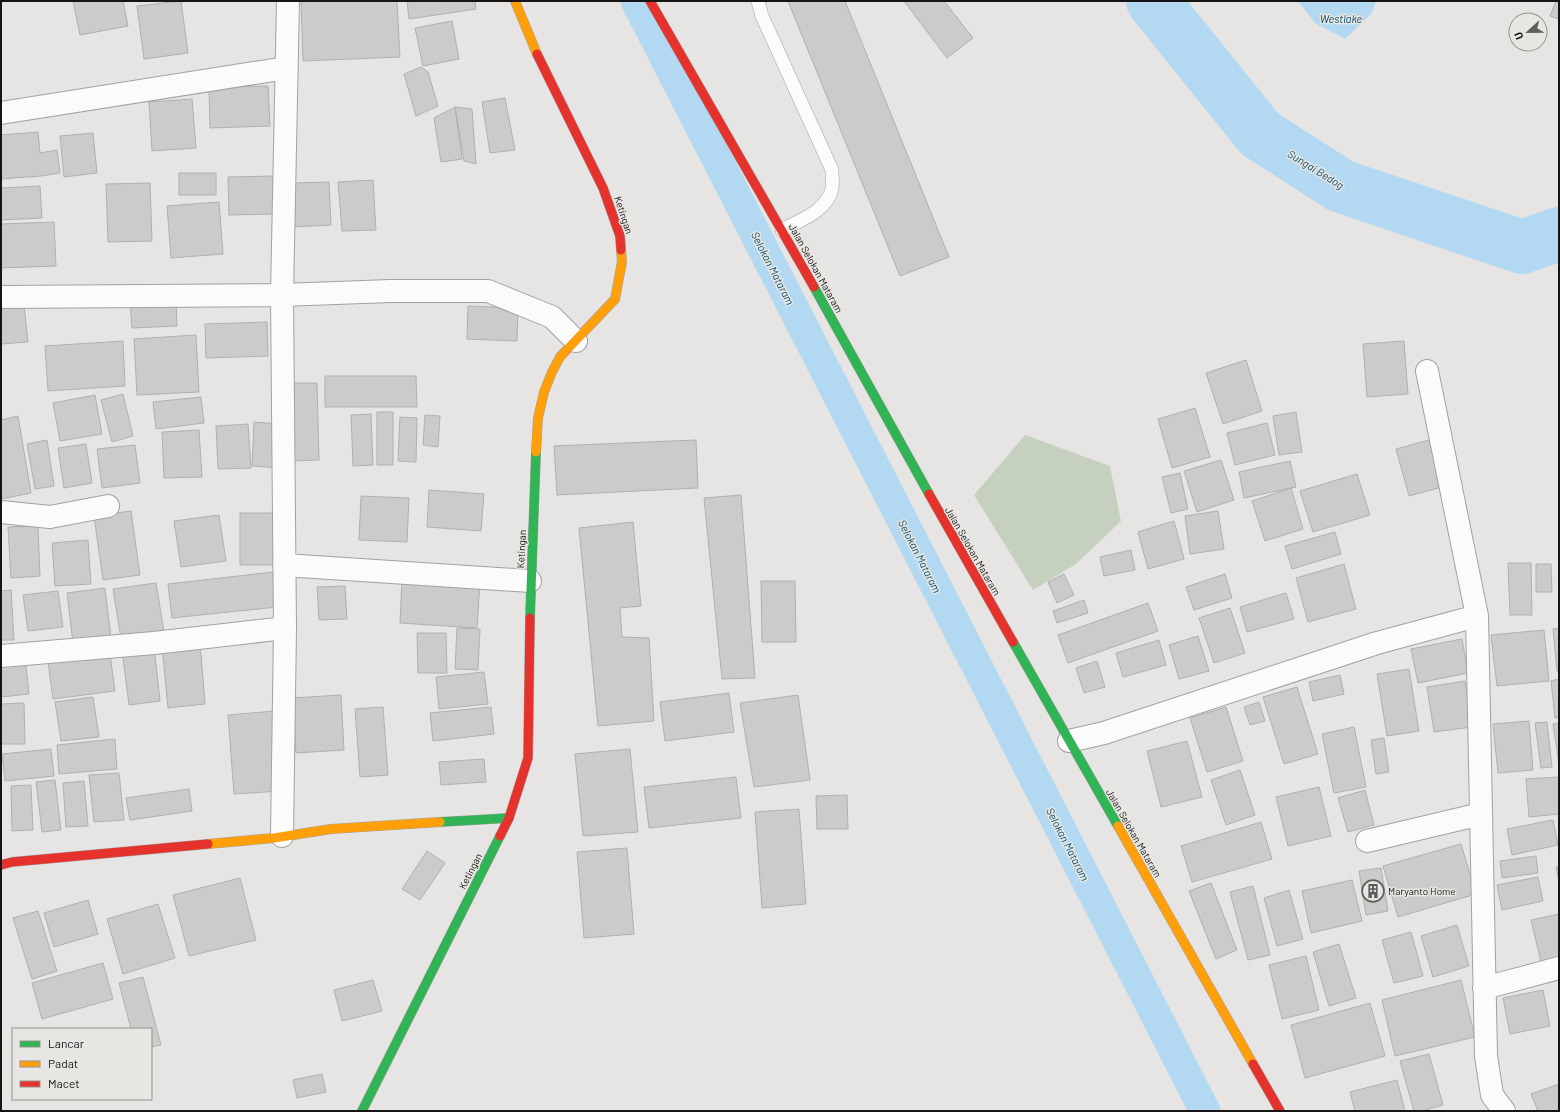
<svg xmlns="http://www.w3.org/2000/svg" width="1560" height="1112" font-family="Barlow,sans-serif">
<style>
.green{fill:#c5d1be}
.water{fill:#b2d9f1}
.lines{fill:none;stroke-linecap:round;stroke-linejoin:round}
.canal{stroke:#b2d9f1;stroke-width:31}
.river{stroke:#b2d9f1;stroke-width:54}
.building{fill:#cdcbca;stroke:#b2b0af}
.lane-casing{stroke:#a2a1a0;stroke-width:14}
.street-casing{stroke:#a2a1a0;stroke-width:24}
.fast-casing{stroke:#a2a1a0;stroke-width:10}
.slow-casing{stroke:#a2a1a0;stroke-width:10}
.jam-casing{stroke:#a2a1a0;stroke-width:10}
.lane{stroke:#fbfbfb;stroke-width:13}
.street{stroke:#fbfbfb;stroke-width:22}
.fast{stroke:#30b455;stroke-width:9}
.slow{stroke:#ff9f0a;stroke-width:9}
.jam{stroke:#e5322d;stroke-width:9}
.labels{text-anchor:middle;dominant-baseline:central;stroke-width:3;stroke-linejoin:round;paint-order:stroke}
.street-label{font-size:10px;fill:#161514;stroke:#e8e6e2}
.poi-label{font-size:10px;fill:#161514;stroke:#e8e6e2;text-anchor:start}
.water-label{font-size:11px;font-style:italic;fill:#064e70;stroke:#e8e6e2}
</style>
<rect width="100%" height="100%" fill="#e7e5e3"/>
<!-- green -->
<path class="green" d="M 1025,435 L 1110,466 L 1121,521 L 1076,564 L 1033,590 L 974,495 Z"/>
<!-- water -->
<path class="water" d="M 1298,1 L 1376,1 L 1371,14 L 1345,39 L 1315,23 Z"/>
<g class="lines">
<!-- canal -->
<path class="canal" d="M 636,1 L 1205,1111"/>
<!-- river -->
<path class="river" d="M 1153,1 L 1260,134 L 1341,186 L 1522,247 L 1559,234"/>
</g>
<!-- building -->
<path class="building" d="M 73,1 L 123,1 L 128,26 L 80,35 Z
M 181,1 L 188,53 L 144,59 L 137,6 Z
M 301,1 L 397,1 L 400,57 L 303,61 Z
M 407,1 L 475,1 L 476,9 L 409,19 Z
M 788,1 L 845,1 L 949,257 L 900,276 Z
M 904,1 L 944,1 L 973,38 L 947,58 Z
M 1556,1 L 1559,1 L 1559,19 L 1550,16 Z
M 452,21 L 459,59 L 423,66 L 415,28 Z
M 421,67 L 428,72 L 438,106 L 416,116 L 404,74 Z
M 268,86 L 270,126 L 210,128 L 209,87 Z
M 505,98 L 515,150 L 490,153 L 482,102 Z
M 192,99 L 196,148 L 152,151 L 149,102 Z
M 455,107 L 462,159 L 441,162 L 434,118 Z
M 455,107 L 472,109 L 476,164 L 464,161 Z
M 38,132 L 40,153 L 57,150 L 60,173 L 41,176 L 1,179 L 1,135 Z
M 93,133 L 97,173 L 64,177 L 60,136 Z
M 179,173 L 216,173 L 216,195 L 179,195 Z
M 274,176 L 274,214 L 229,215 L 228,177 Z
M 373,180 L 376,230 L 342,231 L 338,182 Z
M 329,182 L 331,225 L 294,227 L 292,183 Z
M 150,183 L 152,241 L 108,242 L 106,184 Z
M 40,186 L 42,218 L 1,220 L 1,188 Z
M 219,202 L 223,254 L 171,258 L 167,206 Z
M 54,222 L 56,266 L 1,268 L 1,224 Z
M 176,300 L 177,326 L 132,328 L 130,303 Z
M 24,305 L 28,342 L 1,344 L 1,308 Z
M 468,306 L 518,308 L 517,341 L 467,339 Z
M 267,322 L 268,356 L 206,358 L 205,324 Z
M 196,335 L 199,392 L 137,395 L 134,339 Z
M 123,341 L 125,386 L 48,391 L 45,346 Z
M 1404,341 L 1408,394 L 1367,397 L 1363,344 Z
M 1246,360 L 1262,411 L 1223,424 L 1206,373 Z
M 325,376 L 416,376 L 417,407 L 325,407 Z
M 288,383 L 317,383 L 319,460 L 290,461 Z
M 123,394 L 133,436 L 112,442 L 101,400 Z
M 95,395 L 102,434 L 60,441 L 53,403 Z
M 201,397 L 204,423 L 156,429 L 153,402 Z
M 1195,408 L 1210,457 L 1172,468 L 1158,419 Z
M 377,412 L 393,412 L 393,465 L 377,465 Z
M 1296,412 L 1302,452 L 1279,455 L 1273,416 Z
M 371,414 L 373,465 L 353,466 L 351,415 Z
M 425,415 L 440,416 L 438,447 L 423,445 Z
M 18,416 L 31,493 L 1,499 L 1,420 Z
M 400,417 L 417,418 L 416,462 L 398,461 Z
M 254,422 L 281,424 L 279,468 L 252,466 Z
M 1267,423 L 1275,455 L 1235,465 L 1227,433 Z
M 248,424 L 251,468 L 218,469 L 216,426 Z
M 199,430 L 202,477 L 164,478 L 162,432 Z
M 1433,439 L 1446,486 L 1409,496 L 1396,449 Z
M 47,440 L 54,486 L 35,489 L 27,444 Z
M 696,440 L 698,488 L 557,495 L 554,446 Z
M 86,444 L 92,483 L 64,488 L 58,448 Z
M 135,445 L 140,483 L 102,488 L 97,449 Z
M 1221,460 L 1234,500 L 1197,512 L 1184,471 Z
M 1290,461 L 1296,487 L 1244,498 L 1239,472 Z
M 1180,473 L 1188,509 L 1171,513 L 1162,477 Z
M 1357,474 L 1370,515 L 1313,532 L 1300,491 Z
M 1291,488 L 1303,529 L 1265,541 L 1252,501 Z
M 429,490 L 484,494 L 481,531 L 427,527 Z
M 741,495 L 755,678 L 722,679 L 704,498 Z
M 361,496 L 409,498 L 407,542 L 359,540 Z
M 131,511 L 140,575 L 103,580 L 94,516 Z
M 1218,511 L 1224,549 L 1190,554 L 1185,516 Z
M 240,513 L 278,513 L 279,565 L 240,565 Z
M 219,515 L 226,561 L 181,567 L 174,521 Z
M 1174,521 L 1184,559 L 1148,569 L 1138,532 Z
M 633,522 L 641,606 L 620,608 L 622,637 L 649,638 L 654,721 L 598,726 L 579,528 Z
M 38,526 L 40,576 L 11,578 L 8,527 Z
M 1335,532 L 1341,554 L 1292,569 L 1285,546 Z
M 88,540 L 91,584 L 55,586 L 52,543 Z
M 1131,550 L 1135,570 L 1104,576 L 1100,557 Z
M 1508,563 L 1531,563 L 1532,615 L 1510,615 Z
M 1344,564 L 1356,609 L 1308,622 L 1296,578 Z
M 1536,564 L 1551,564 L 1552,592 L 1536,592 Z
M 273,572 L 277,607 L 172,618 L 168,584 Z
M 1064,574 L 1074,595 L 1057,603 L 1048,582 Z
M 1225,574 L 1232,598 L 1194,610 L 1186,587 Z
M 402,578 L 480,583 L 477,628 L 400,623 Z
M 761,581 L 795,581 L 796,642 L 762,642 Z
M 156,583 L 165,638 L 122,645 L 113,589 Z
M 345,586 L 347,619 L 319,620 L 317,587 Z
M 105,588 L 111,638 L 73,643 L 67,593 Z
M 11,590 L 14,640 L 1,640 L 1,591 Z
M 58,591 L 63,627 L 28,631 L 23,595 Z
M 1286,593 L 1294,619 L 1247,632 L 1240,607 Z
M 1084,600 L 1088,613 L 1057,623 L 1053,611 Z
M 1148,603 L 1158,631 L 1068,663 L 1058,635 Z
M 1230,608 L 1245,653 L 1214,663 L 1199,618 Z
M 457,628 L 480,629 L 478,670 L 455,669 Z
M 1559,628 L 1559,671 L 1557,671 L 1553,629 Z
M 1544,630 L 1549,681 L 1497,686 L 1491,635 Z
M 417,633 L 446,633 L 447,673 L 418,673 Z
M 1198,636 L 1209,671 L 1179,679 L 1169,645 Z
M 1462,639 L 1468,673 L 1418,683 L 1411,649 Z
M 1159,640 L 1166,665 L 1123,677 L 1116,653 Z
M 200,642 L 205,704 L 168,708 L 162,646 Z
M 154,646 L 160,701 L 129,705 L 122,650 Z
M 109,647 L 115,691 L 53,699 L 47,655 Z
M 25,657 L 29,694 L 1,697 L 1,659 Z
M 1097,661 L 1105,687 L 1084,693 L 1076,668 Z
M 1409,669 L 1419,731 L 1387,736 L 1377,674 Z
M 484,672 L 488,704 L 439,709 L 436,677 Z
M 1340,675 L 1344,694 L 1313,701 L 1309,682 Z
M 1559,679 L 1559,717 L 1555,718 L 1551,681 Z
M 1465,681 L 1472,727 L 1434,732 L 1427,687 Z
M 1297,687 L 1318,754 L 1284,764 L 1263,697 Z
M 729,693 L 734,732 L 665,741 L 660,702 Z
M 341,695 L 344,750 L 296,753 L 292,698 Z
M 798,695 L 810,780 L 754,787 L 740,703 Z
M 93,697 L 99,737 L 61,741 L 55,702 Z
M 1259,702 L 1265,721 L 1250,725 L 1244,707 Z
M 24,703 L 25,744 L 1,744 L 1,704 Z
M 383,707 L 388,775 L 360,777 L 355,709 Z
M 491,707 L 494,734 L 433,741 L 430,713 Z
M 1226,707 L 1243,761 L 1207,772 L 1190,718 Z
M 275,711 L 281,791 L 234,794 L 228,715 Z
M 1529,721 L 1533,770 L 1498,773 L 1493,724 Z
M 1547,722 L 1552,767 L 1541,768 L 1535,723 Z
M 1559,723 L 1559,764 L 1553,724 Z
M 1354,727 L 1366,787 L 1334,793 L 1322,734 Z
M 1384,738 L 1389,772 L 1376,774 L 1371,740 Z
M 115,739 L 117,769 L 59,774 L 57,745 Z
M 1187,741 L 1202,797 L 1161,807 L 1147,751 Z
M 51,749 L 54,776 L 5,781 L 2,754 Z
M 630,749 L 638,832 L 583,836 L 575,754 Z
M 484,759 L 486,782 L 441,785 L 439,762 Z
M 1240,770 L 1255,815 L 1226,825 L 1211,780 Z
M 119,773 L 124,820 L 94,822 L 89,775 Z
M 736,777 L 741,818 L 649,828 L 644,787 Z
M 1559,777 L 1559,814 L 1529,817 L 1526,779 Z
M 55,780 L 61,830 L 42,832 L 36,782 Z
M 84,781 L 88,826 L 66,827 L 63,783 Z
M 31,785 L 33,830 L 12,831 L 11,786 Z
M 1319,787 L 1331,836 L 1288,846 L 1276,797 Z
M 189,789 L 192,811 L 130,820 L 126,798 Z
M 1365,790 L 1374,825 L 1348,832 L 1338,798 Z
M 847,795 L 848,829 L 817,829 L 816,796 Z
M 799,809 L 806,904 L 762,908 L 755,812 Z
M 1553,820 L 1558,845 L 1512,855 L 1507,829 Z
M 1261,822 L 1272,859 L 1192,882 L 1181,846 Z
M 1461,844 L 1476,894 L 1398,917 L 1383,866 Z
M 627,848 L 634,934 L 584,938 L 577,852 Z
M 427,851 L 445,863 L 420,900 L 402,889 Z
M 1536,856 L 1538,873 L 1502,878 L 1500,861 Z
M 1556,867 L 1559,867 L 1559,881 Z
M 1381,868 L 1388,911 L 1366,915 L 1359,871 Z
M 1538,877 L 1543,901 L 1502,910 L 1497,885 Z
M 240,878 L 256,940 L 189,956 L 173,895 Z
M 1352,880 L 1362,921 L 1311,933 L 1302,891 Z
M 1211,883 L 1237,950 L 1216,959 L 1189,891 Z
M 1253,886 L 1270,955 L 1248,960 L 1230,892 Z
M 1289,890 L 1303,939 L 1277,946 L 1264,898 Z
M 88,900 L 98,934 L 54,947 L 44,913 Z
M 158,904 L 175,958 L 123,974 L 107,919 Z
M 38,911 L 57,971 L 32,979 L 13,918 Z
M 1559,914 L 1559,958 L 1541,962 L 1531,920 Z
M 1457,925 L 1469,966 L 1433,977 L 1421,936 Z
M 1411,932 L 1423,976 L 1394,983 L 1382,940 Z
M 1339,944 L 1356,998 L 1329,1006 L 1313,952 Z
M 1306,956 L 1319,1010 L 1282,1019 L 1269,965 Z
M 103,963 L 113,999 L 42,1019 L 32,983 Z
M 143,977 L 161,1045 L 151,1047 L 151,1029 L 131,1029 L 119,983 Z
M 373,980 L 382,1011 L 342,1021 L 334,990 Z
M 1461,980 L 1475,1037 L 1395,1056 L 1382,1000 Z
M 1543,990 L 1550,1026 L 1510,1034 L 1503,998 Z
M 1370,1003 L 1385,1056 L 1305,1078 L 1291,1025 Z
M 1429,1054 L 1443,1105 L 1422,1111 L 1414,1111 L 1400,1061 Z
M 322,1074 L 326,1092 L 297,1098 L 293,1080 Z
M 1397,1080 L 1405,1111 L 1355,1111 L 1350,1092 Z
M 1559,1084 L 1559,1111 L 1538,1111 L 1531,1094 Z"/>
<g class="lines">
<!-- lane casing -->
<g class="lane-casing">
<path id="lane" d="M 758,1 L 762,16 L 832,170 C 832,176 833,183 832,189 C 826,212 800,220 782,230"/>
</g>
<!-- street casing -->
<g class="street-casing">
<path id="street" d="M 1,113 L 286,68
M 1,297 L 282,295 L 390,291 L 488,291 L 552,317 L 576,341
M 1427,371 L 1477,616 L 1486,1056 L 1492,1095 L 1504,1111
M 1,512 L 50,517 L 108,506
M 284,565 L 530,581
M 1,656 L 154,643 L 285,628
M 1069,741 L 1104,733 L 1377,643 L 1477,616
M 282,836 L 285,628 L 282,295 L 288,1
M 1367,841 L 1481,814
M 1484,988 L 1559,968"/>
</g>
<!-- fast casing -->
<g class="fast-casing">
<path id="fast" d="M 814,287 L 929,494
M 530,618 L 536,452
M 1013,642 L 1118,826
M 440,822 L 509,818
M 362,1111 L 500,836"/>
</g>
<!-- slow casing -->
<g class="slow-casing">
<path id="slow" d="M 515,1 L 537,54
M 536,452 L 538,418 L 544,392 L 552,372 L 560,357 L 615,299 L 622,262 L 621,250
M 1118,826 L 1253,1064
M 208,844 L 274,838 L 331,829 L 440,822"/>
</g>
<!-- jam casing -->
<g class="jam-casing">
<path id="jam" d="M 650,1 L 814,287
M 537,54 L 603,188 L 620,236 L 621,250
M 929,494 L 1013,642
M 500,836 L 509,818 L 528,758 L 530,618
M 1,865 L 12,862 L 208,844
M 1253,1064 L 1280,1111"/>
</g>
<!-- lane -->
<use href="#lane" class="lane"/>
<!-- street -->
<use href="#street" class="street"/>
<!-- fast -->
<use href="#fast" class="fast"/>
<!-- slow -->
<use href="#slow" class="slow"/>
<!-- jam -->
<use href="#jam" class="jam"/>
</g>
<!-- icons -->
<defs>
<g id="building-ring" transform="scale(1.15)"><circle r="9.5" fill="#e8e6e2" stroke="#5f5e5c" stroke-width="1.5"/><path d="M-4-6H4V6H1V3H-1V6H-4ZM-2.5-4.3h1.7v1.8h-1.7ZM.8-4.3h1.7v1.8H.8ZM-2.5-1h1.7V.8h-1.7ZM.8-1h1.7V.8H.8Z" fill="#5f5e5c"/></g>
</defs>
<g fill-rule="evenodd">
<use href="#building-ring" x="1373" y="891"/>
</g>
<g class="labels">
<!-- street labels -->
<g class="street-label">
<text transform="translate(624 215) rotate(72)">Ketingan</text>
<text transform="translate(816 268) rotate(61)">Jalan Selokan Mataram</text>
<text transform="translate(521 549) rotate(-87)">Ketingan</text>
<text transform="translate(973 551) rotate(60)">Jalan Selokan Mataram</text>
<text transform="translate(1134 833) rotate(60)">Jalan Selokan Mataram</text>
<text transform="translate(470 871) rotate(-63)">Ketingan</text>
</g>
<!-- poi labels -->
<g class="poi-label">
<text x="1388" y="891">Maryanto Home</text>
</g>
<!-- water labels -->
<g class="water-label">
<text x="1341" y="18">Westlake</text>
<text transform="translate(1316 169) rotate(32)">Sungai Bedog</text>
<text transform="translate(773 268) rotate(63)">Selokan Mataram</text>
<text transform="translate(920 556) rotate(63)">Selokan Mataram</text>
<text transform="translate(1068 844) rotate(63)">Selokan Mataram</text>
</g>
</g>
<!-- border -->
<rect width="1560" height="1112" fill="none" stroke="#161514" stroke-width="4"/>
<!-- legend -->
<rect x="12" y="1028" width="140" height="72" fill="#e8e6e2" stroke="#949290"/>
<rect x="20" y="1041" width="20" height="6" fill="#30b455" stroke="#949290"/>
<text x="48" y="1048" font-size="12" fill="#161514">Lancar</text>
<rect x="20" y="1061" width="20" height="6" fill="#ff9f0a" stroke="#949290"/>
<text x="48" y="1068" font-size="12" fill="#161514">Padat</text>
<rect x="20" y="1081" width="20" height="6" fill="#e5322d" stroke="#949290"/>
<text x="48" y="1088" font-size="12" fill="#161514">Macet</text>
<!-- north arrow -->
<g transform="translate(1528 32) rotate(248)"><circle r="19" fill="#e8e6e2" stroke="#949290"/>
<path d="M0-3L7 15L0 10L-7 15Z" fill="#5f5e5c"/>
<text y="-6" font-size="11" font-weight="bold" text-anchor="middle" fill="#161514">U</text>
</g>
</svg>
